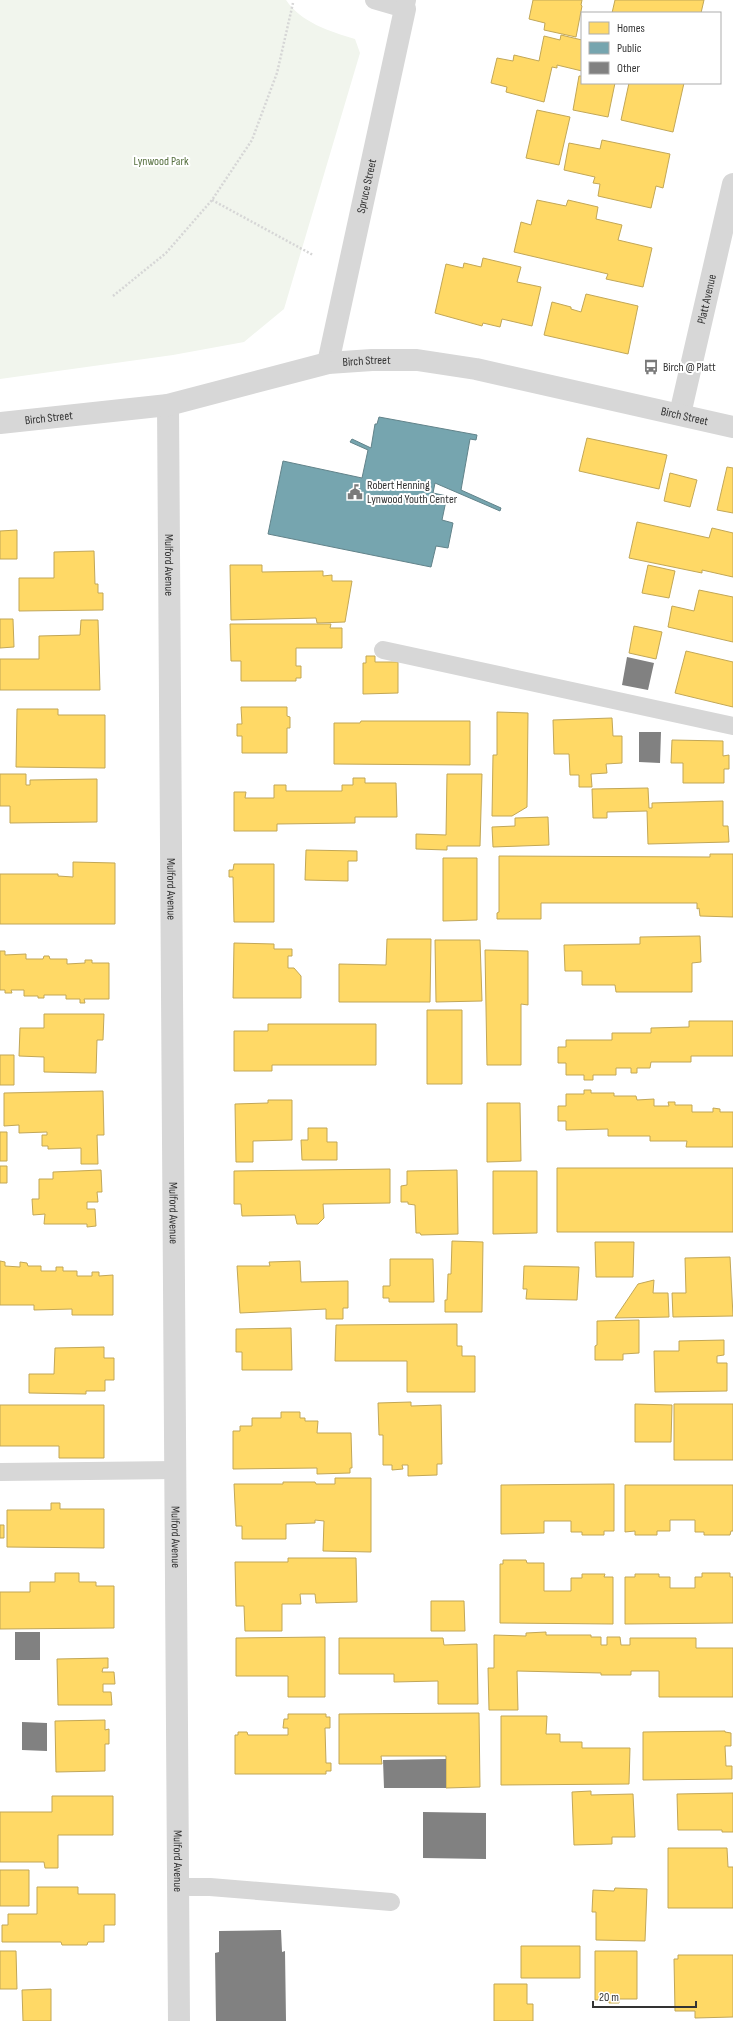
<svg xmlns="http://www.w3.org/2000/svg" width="733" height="2021" font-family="'Sofia Sans Condensed',sans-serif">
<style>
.green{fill:#f1f5ed}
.homes{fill:#ffd966;stroke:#c2a757}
.public{fill:#76a5af;stroke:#62838a}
.building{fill:#818181}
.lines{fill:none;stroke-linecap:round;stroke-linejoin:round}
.path{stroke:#d6d6d6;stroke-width:2.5;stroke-dasharray:2 2;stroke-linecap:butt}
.service{stroke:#d7d7d7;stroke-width:18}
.minor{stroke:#d7d7d7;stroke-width:22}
.labels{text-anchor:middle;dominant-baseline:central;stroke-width:4;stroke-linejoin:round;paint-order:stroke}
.park-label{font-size:12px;fill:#56703f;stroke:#fff}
.street-label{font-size:12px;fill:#333;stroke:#fff}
.poi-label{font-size:12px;fill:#333;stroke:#fff;text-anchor:start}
</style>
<rect width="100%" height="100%" fill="#fff"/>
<!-- green -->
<path class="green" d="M 0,0 L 286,0 C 302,23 329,31 355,39 L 360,53 L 284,309 L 244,342 L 173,355 L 0,379 Z"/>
<!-- homes -->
<path class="homes" d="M 533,0 L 582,0 L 581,5 L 582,6 L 576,37 L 544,30 L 545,23 L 529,19 Z
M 615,0 L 704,0 L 701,13 L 612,13 Z
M 561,35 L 582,40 L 582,71 L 557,65 L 557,68 L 552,67 L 544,102 L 506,92 L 507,87 L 491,83 L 497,58 L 513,61 L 514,55 L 539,61 L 544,36 L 560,40 Z
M 579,76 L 582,76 L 582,83 L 615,83 L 608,117 L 573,110 Z
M 629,83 L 684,83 L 673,132 L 621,120 Z
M 537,110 L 570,117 L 559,165 L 526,158 Z
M 602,140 L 670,154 L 663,188 L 656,186 L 651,208 L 598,196 L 600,184 L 593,183 L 595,177 L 564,170 L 569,143 L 600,149 Z
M 537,200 L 566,206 L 568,200 L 598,207 L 596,219 L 622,225 L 618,240 L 652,248 L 643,287 L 606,279 L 608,274 L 514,252 L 521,222 L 531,225 Z
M 483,258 L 521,267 L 517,282 L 541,287 L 532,326 L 502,319 L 500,327 L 483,323 L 482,326 L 435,313 L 446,264 L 463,268 L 464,263 L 481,267 Z
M 586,294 L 638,306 L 628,354 L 544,335 L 552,302 L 571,307 L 571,309 L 581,312 Z
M 587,438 L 667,455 L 659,489 L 579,471 Z
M 727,467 L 733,468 L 733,513 L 717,510 Z
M 670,473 L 697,480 L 690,507 L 664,501 Z
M 637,522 L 709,538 L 712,528 L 733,533 L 733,577 L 702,570 L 702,573 L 629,558 Z
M 17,530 L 17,559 L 0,559 L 0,531 Z
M 94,551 L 95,584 L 98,584 L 98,593 L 103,593 L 103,610 L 19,611 L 19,578 L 54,578 L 54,552 Z
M 230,565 L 262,565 L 262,572 L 323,571 L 323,576 L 332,575 L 332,581 L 352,581 L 345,622 L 317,623 L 316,618 L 231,620 Z
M 648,565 L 675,571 L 669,598 L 642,593 Z
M 699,590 L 733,597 L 733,642 L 668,627 L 672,606 L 694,611 Z
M 0,619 L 13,619 L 14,647 L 0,648 Z
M 81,620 L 98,620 L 100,690 L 0,690 L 0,659 L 39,659 L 39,636 L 80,635 Z
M 230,624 L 331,624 L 330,628 L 342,628 L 342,648 L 296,648 L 296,666 L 301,666 L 301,678 L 296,678 L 296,681 L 241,681 L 241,661 L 231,661 Z
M 634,626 L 662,632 L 656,659 L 629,653 Z
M 686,651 L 733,662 L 733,707 L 675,693 Z
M 366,656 L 375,656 L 375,662 L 398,662 L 398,693 L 363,694 L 363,663 L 366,663 Z
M 241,707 L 287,707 L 287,716 L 290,717 L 290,728 L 287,728 L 287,753 L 242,753 L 242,736 L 237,736 L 237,724 L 242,724 Z
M 17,709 L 58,709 L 58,715 L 105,715 L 105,768 L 16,767 Z
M 497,712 L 528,713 L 527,807 L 512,816 L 492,816 L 493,755 L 497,755 Z
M 612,718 L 613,736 L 622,736 L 622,763 L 606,764 L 607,773 L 591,774 L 592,787 L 579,787 L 579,775 L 570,775 L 569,754 L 554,754 L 553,720 Z
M 361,721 L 470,721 L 470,765 L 334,764 L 334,723 L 360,723 Z
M 672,740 L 723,741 L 723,756 L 729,755 L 729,769 L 724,769 L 724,783 L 683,783 L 683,763 L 671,763 Z
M 0,774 L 26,774 L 26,785 L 30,785 L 30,780 L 97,779 L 97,822 L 10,823 L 10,806 L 0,806 Z
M 447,774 L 482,774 L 480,846 L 447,846 L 447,850 L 416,849 L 416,834 L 446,835 Z
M 353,778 L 365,778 L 365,783 L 396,783 L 397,817 L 355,817 L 355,823 L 277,824 L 277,831 L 234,831 L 234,792 L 246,792 L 245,798 L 274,798 L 274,785 L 286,785 L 286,791 L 342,791 L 342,785 L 353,785 Z
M 648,788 L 649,808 L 652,808 L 652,803 L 723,801 L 723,826 L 728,826 L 729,842 L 648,844 L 647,811 L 607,812 L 607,818 L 593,818 L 592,789 Z
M 548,817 L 549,845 L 493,847 L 492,827 L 515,826 L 515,818 Z
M 306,850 L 357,851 L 357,861 L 348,861 L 348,881 L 305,880 Z
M 710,854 L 733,854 L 733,917 L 700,916 L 699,908 L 697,909 L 697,903 L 541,903 L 541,919 L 497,919 L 497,913 L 499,912 L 499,856 L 710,857 Z
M 443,858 L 477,858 L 477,920 L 443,921 Z
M 73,862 L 115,863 L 115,924 L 0,924 L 0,874 L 58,874 L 58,876 L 73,877 Z
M 234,864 L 274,864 L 274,922 L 234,922 L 233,877 L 229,877 L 229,870 L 233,870 Z
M 700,936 L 701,962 L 692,963 L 692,992 L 616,992 L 615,985 L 582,985 L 582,971 L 565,971 L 564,945 L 640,944 L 640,937 Z
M 387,939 L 431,939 L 430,1002 L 339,1002 L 339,964 L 386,965 Z
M 435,940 L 480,940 L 482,1001 L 436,1002 Z
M 234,943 L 274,944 L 274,949 L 292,949 L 292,956 L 288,956 L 288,968 L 294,968 L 301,976 L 301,998 L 233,998 Z
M 485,950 L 528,951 L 528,1005 L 521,1004 L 521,1065 L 487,1065 Z
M 0,951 L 5,951 L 5,955 L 26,954 L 26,959 L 43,959 L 44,956 L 49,956 L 50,959 L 67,959 L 67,964 L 85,963 L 85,960 L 92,960 L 92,963 L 109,963 L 109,999 L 84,999 L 85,1003 L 80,1003 L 80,999 L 66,999 L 66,995 L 44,995 L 44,998 L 38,998 L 38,996 L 24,996 L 24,990 L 11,990 L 12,993 L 5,993 L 5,990 L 0,990 Z
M 427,1010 L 462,1010 L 462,1084 L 427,1084 Z
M 44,1014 L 104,1014 L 103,1040 L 97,1040 L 96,1073 L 44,1072 L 44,1057 L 19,1056 L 20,1028 L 44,1028 Z
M 689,1021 L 733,1021 L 733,1056 L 691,1056 L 691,1062 L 651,1062 L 650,1068 L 637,1068 L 637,1073 L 631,1073 L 631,1068 L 616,1068 L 616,1075 L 593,1075 L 593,1080 L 584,1080 L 584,1075 L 566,1075 L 566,1063 L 558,1063 L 558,1047 L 566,1047 L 566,1040 L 612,1040 L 612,1033 L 651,1033 L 651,1028 L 689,1027 Z
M 268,1024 L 376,1024 L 376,1065 L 272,1065 L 272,1071 L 234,1071 L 234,1031 L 268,1031 Z
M 0,1055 L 14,1055 L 14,1085 L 0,1085 Z
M 584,1090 L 591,1090 L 591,1093 L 614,1093 L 614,1096 L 636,1096 L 637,1100 L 654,1099 L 654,1106 L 669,1106 L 668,1102 L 675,1102 L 675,1105 L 692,1105 L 692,1112 L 713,1112 L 713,1108 L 720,1109 L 720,1112 L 733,1112 L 733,1147 L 686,1147 L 687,1141 L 650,1141 L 650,1136 L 608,1136 L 608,1129 L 566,1130 L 566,1121 L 558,1121 L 558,1106 L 566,1106 L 566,1094 L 584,1094 Z
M 103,1091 L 104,1135 L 97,1135 L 98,1164 L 81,1164 L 81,1148 L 48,1149 L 48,1146 L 42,1146 L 42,1135 L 47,1135 L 47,1132 L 19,1133 L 19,1125 L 4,1126 L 4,1093 Z
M 268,1100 L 292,1100 L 292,1140 L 253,1141 L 253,1162 L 236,1162 L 235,1104 L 268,1103 Z
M 487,1103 L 520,1103 L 521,1161 L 487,1162 Z
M 308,1128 L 327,1128 L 327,1142 L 337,1142 L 337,1160 L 302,1160 L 301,1140 L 308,1140 Z
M 0,1132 L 7,1132 L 7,1161 L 0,1161 Z
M 0,1166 L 7,1166 L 7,1183 L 0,1183 Z
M 557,1168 L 733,1168 L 733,1232 L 557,1232 Z
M 390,1169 L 390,1203 L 323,1204 L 324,1218 L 318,1224 L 297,1224 L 295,1215 L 242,1216 L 241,1204 L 234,1204 L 234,1171 Z
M 101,1170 L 102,1192 L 97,1192 L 98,1202 L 87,1202 L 87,1209 L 95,1209 L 96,1226 L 87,1227 L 87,1224 L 44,1224 L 45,1214 L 33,1215 L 32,1199 L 39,1199 L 39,1179 L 53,1179 L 53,1172 Z
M 457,1170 L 458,1234 L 421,1235 L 420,1233 L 416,1233 L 415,1205 L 408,1204 L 408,1202 L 401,1202 L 401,1186 L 407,1185 L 407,1171 Z
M 493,1171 L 537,1171 L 537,1233 L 493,1234 Z
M 452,1241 L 483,1242 L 482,1312 L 445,1312 L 445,1300 L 447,1300 L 448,1274 L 451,1274 Z
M 595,1242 L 634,1242 L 633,1277 L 596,1277 Z
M 730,1257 L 733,1316 L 673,1317 L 672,1293 L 686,1293 L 685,1258 Z
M 390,1259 L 433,1259 L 434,1302 L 389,1302 L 389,1298 L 383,1298 L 383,1286 L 390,1286 Z
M 0,1261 L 5,1262 L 5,1266 L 20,1267 L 20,1262 L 27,1263 L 28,1266 L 41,1266 L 41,1271 L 56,1271 L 56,1267 L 63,1267 L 63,1271 L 77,1271 L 77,1276 L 92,1276 L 92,1272 L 99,1272 L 99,1276 L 113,1275 L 113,1315 L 72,1315 L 72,1309 L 34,1310 L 34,1305 L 0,1305 Z
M 300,1261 L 301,1282 L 348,1281 L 348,1308 L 343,1308 L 343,1319 L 326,1319 L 326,1309 L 240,1313 L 237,1266 L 270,1266 L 269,1262 Z
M 524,1266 L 579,1267 L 577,1300 L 526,1299 L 527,1289 L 523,1289 Z
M 654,1280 L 653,1293 L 668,1293 L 669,1317 L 615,1318 L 638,1284 Z
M 639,1320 L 639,1353 L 623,1354 L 623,1360 L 595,1360 L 595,1346 L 597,1345 L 597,1321 Z
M 457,1324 L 457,1346 L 462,1346 L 462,1356 L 475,1356 L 475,1392 L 407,1392 L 407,1361 L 335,1361 L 336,1325 Z
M 291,1328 L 292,1370 L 242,1370 L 242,1352 L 236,1352 L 236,1329 Z
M 724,1340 L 724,1355 L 717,1356 L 717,1363 L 727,1363 L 727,1391 L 655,1392 L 654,1351 L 679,1351 L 679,1341 Z
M 104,1347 L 104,1358 L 114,1358 L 114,1380 L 105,1380 L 105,1391 L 86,1391 L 86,1394 L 29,1393 L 29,1374 L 54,1374 L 55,1348 Z
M 411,1402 L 411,1406 L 441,1405 L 442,1464 L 437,1464 L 437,1475 L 408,1476 L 408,1465 L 402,1465 L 403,1469 L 392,1470 L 392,1465 L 383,1465 L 383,1435 L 379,1435 L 378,1403 Z
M 635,1404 L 672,1405 L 671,1442 L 635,1442 Z
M 674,1404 L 733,1404 L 733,1460 L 674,1460 Z
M 0,1405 L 104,1405 L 104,1458 L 59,1458 L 59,1446 L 0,1446 Z
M 281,1412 L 300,1412 L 300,1418 L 305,1418 L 305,1421 L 318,1421 L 317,1433 L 351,1433 L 352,1468 L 350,1468 L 350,1473 L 317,1474 L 317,1468 L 233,1469 L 233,1431 L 240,1431 L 240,1426 L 252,1426 L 252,1418 L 281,1418 Z
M 335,1478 L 371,1478 L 371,1552 L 323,1551 L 324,1521 L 315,1520 L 315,1523 L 286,1524 L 286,1539 L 242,1539 L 242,1526 L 236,1526 L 234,1484 L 283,1484 L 283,1482 L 315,1482 L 316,1484 L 335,1484 Z
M 614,1484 L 614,1531 L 604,1531 L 604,1535 L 582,1535 L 582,1532 L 571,1532 L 571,1521 L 544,1521 L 544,1533 L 501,1534 L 501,1485 Z
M 625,1485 L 733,1485 L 733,1531 L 731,1531 L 730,1535 L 704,1535 L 704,1532 L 695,1532 L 695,1520 L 670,1520 L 670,1531 L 657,1531 L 657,1535 L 635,1535 L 635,1531 L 625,1532 Z
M 51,1503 L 60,1503 L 60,1509 L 104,1509 L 104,1548 L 7,1547 L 7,1510 L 51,1510 Z
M 0,1525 L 4,1525 L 4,1538 L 0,1538 Z
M 288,1558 L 356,1558 L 357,1602 L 316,1603 L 315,1594 L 300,1594 L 301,1604 L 282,1604 L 282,1631 L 245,1631 L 244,1606 L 236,1606 L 235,1562 L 288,1562 Z
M 503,1560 L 526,1560 L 527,1563 L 544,1563 L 544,1591 L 571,1591 L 571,1578 L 582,1578 L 582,1574 L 605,1574 L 604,1577 L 613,1577 L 613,1624 L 500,1623 L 500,1564 L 503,1564 Z
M 55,1573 L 79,1573 L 79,1582 L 96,1582 L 96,1586 L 114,1586 L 114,1628 L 0,1629 L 0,1592 L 30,1592 L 30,1582 L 55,1582 Z
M 702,1573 L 730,1573 L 730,1577 L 733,1577 L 733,1623 L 625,1624 L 625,1577 L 635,1577 L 635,1574 L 659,1574 L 659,1577 L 670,1577 L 670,1588 L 695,1588 L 695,1577 L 702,1577 Z
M 431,1601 L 464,1601 L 465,1631 L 431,1631 Z
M 546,1632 L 546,1635 L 591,1635 L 591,1637 L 601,1637 L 601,1645 L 607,1645 L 607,1637 L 620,1637 L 621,1645 L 630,1645 L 630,1638 L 696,1638 L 696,1648 L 733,1648 L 733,1697 L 659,1697 L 659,1671 L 631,1671 L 631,1675 L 601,1675 L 601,1673 L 517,1671 L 518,1710 L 489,1710 L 488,1668 L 494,1668 L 494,1635 L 526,1636 L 526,1633 Z
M 325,1637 L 325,1697 L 288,1697 L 288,1676 L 236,1676 L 236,1638 Z
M 339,1638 L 443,1638 L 444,1645 L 477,1644 L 478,1704 L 438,1704 L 438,1681 L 394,1682 L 394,1674 L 339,1674 Z
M 108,1658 L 108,1668 L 103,1668 L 102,1672 L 114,1672 L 115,1684 L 103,1684 L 103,1692 L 111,1692 L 112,1705 L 58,1705 L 57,1659 Z
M 479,1713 L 480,1787 L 446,1788 L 446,1756 L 381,1756 L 382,1764 L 339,1764 L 339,1714 Z
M 288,1714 L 326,1714 L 326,1717 L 330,1717 L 330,1728 L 325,1728 L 326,1763 L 331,1763 L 331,1771 L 326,1771 L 326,1774 L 235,1774 L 235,1735 L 238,1735 L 238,1732 L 247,1732 L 248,1735 L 288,1735 L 288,1728 L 283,1728 L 284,1719 L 288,1719 Z
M 501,1716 L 547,1716 L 546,1734 L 560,1734 L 560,1742 L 582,1742 L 582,1748 L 630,1748 L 629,1784 L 501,1785 Z
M 105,1720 L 105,1730 L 109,1729 L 109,1744 L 105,1744 L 105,1771 L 56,1772 L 55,1721 Z
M 725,1731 L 725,1732 L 731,1733 L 731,1746 L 725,1746 L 726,1766 L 732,1766 L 732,1779 L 643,1780 L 643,1732 Z
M 591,1791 L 591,1795 L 633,1794 L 635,1837 L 612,1837 L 612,1844 L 574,1845 L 572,1792 Z
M 733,1793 L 733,1832 L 722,1832 L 722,1830 L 678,1830 L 677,1794 Z
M 52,1796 L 113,1796 L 113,1835 L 58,1835 L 58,1868 L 45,1868 L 44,1862 L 0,1862 L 0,1812 L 52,1812 Z
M 668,1848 L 727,1848 L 728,1867 L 733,1867 L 733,1908 L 668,1908 Z
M 0,1870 L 29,1870 L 29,1906 L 0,1906 Z
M 37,1887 L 78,1887 L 78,1894 L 115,1894 L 115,1925 L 104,1925 L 104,1942 L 88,1942 L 87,1945 L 62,1945 L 61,1942 L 2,1942 L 2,1925 L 8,1925 L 8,1914 L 37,1914 Z
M 615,1888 L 647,1889 L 645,1941 L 596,1940 L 596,1912 L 592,1912 L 593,1890 L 614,1891 Z
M 521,1946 L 580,1946 L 580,1978 L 521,1978 Z
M 0,1951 L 16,1951 L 17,1989 L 0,1989 Z
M 595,1951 L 637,1951 L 637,1999 L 619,1999 L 619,2003 L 609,2003 L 609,1999 L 595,2000 Z
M 678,1955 L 733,1955 L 733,2017 L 695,2018 L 695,2011 L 675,2011 L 674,1959 L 678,1959 Z
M 494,1984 L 527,1984 L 527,2004 L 533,2004 L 533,2021 L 494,2021 Z
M 51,1989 L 51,2021 L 23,2021 L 22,1990 Z"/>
<!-- public -->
<path class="public" d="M 379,417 L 477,435 L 476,440 L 470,439 L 461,490 L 501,508 L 500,511 L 435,483 L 433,493 L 447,496 L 442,520 L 453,523 L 448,548 L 436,546 L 431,567 L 268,534 L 283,461 L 362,478 L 368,450 L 350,442 L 352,439 L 371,448 L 375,424 L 377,424 Z"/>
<!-- building -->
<path class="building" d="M 627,657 L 654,663 L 648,690 L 622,685 Z
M 639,732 L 661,732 L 660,763 L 639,762 Z
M 15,1632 L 40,1632 L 40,1660 L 15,1660 Z
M 22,1722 L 47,1723 L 47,1751 L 22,1750 Z
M 446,1759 L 446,1788 L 384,1788 L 383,1760 Z
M 423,1812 L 486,1813 L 486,1859 L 423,1858 Z
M 281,1930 L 282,1952 L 285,1951 L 286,2021 L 216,2021 L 215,1953 L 219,1952 L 219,1931 Z"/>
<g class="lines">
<!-- path -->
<path class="path" d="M 212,200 L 313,255
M 113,296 L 166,253 L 212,200 L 252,140 L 277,73 L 293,3"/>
<!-- service -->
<path class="service" d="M 374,0 L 405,9 L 407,0
M 383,650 L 733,726
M 0,1472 L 176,1470
M 178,1887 L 210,1887 L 391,1902"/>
<!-- minor -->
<g class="minor">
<path id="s1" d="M 328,363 L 405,9"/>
<path id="s2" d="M 168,405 L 179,2021"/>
<path id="s3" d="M 680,414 L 733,184"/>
<path id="s4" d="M 0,423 L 168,405 L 328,363 L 372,360 L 417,360 L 476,369 L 733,427"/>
</g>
</g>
<!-- icons -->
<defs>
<g id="bus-bare" transform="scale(1.2)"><path d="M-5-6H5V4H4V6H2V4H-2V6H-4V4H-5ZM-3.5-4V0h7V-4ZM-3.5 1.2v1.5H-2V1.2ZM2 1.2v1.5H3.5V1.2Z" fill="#7a7a7a" stroke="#fff" stroke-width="2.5" paint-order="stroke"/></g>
<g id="civic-bare" transform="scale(1.2)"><path d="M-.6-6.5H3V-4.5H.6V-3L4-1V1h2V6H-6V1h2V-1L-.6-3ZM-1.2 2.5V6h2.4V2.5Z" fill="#7a7a7a" stroke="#fff" stroke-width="2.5" paint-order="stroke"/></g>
</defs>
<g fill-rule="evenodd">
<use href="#bus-bare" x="651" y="367"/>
<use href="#civic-bare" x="355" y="492"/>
</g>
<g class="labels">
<!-- park labels -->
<g class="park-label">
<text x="161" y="161">Lynwood Park</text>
</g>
<!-- street labels -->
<g class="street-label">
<text stroke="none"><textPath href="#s1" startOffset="181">Spruce Street</textPath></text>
<text stroke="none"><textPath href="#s3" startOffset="118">Platt Avenue</textPath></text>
<text stroke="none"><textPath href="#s4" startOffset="373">Birch Street</textPath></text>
<text stroke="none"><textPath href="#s4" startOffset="697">Birch Street</textPath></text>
<text stroke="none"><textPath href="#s4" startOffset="49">Birch Street</textPath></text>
<text stroke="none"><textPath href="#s2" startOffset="160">Mulford Avenue</textPath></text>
<text stroke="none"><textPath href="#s2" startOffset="484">Mulford Avenue</textPath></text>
<text stroke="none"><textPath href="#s2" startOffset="808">Mulford Avenue</textPath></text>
<text stroke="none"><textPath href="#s2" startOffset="1132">Mulford Avenue</textPath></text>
<text stroke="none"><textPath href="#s2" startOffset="1456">Mulford Avenue</textPath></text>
</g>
<!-- poi labels -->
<g class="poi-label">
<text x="663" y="367">Birch @ Platt</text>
<text x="367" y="485">Robert Henning<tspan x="367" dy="14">Lynwood Youth Center</tspan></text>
</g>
</g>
<!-- legend -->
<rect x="581" y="12" width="140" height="72" fill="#ffffff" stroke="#adadad"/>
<rect x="589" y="22" width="20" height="12" fill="#ffd966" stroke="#adadad"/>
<text x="617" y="32" font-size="12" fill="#333333">Homes</text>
<rect x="589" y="42" width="20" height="12" fill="#76a5af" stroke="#adadad"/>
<text x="617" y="52" font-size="12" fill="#333333">Public</text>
<rect x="589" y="62" width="20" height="12" fill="#818181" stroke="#adadad"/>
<text x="617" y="72" font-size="12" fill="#333333">Other</text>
<!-- scale -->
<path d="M593 2001v6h103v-6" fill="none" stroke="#333333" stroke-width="2"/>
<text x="599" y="2001" font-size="12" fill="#333333" stroke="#ffffff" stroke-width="3" paint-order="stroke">20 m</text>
</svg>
